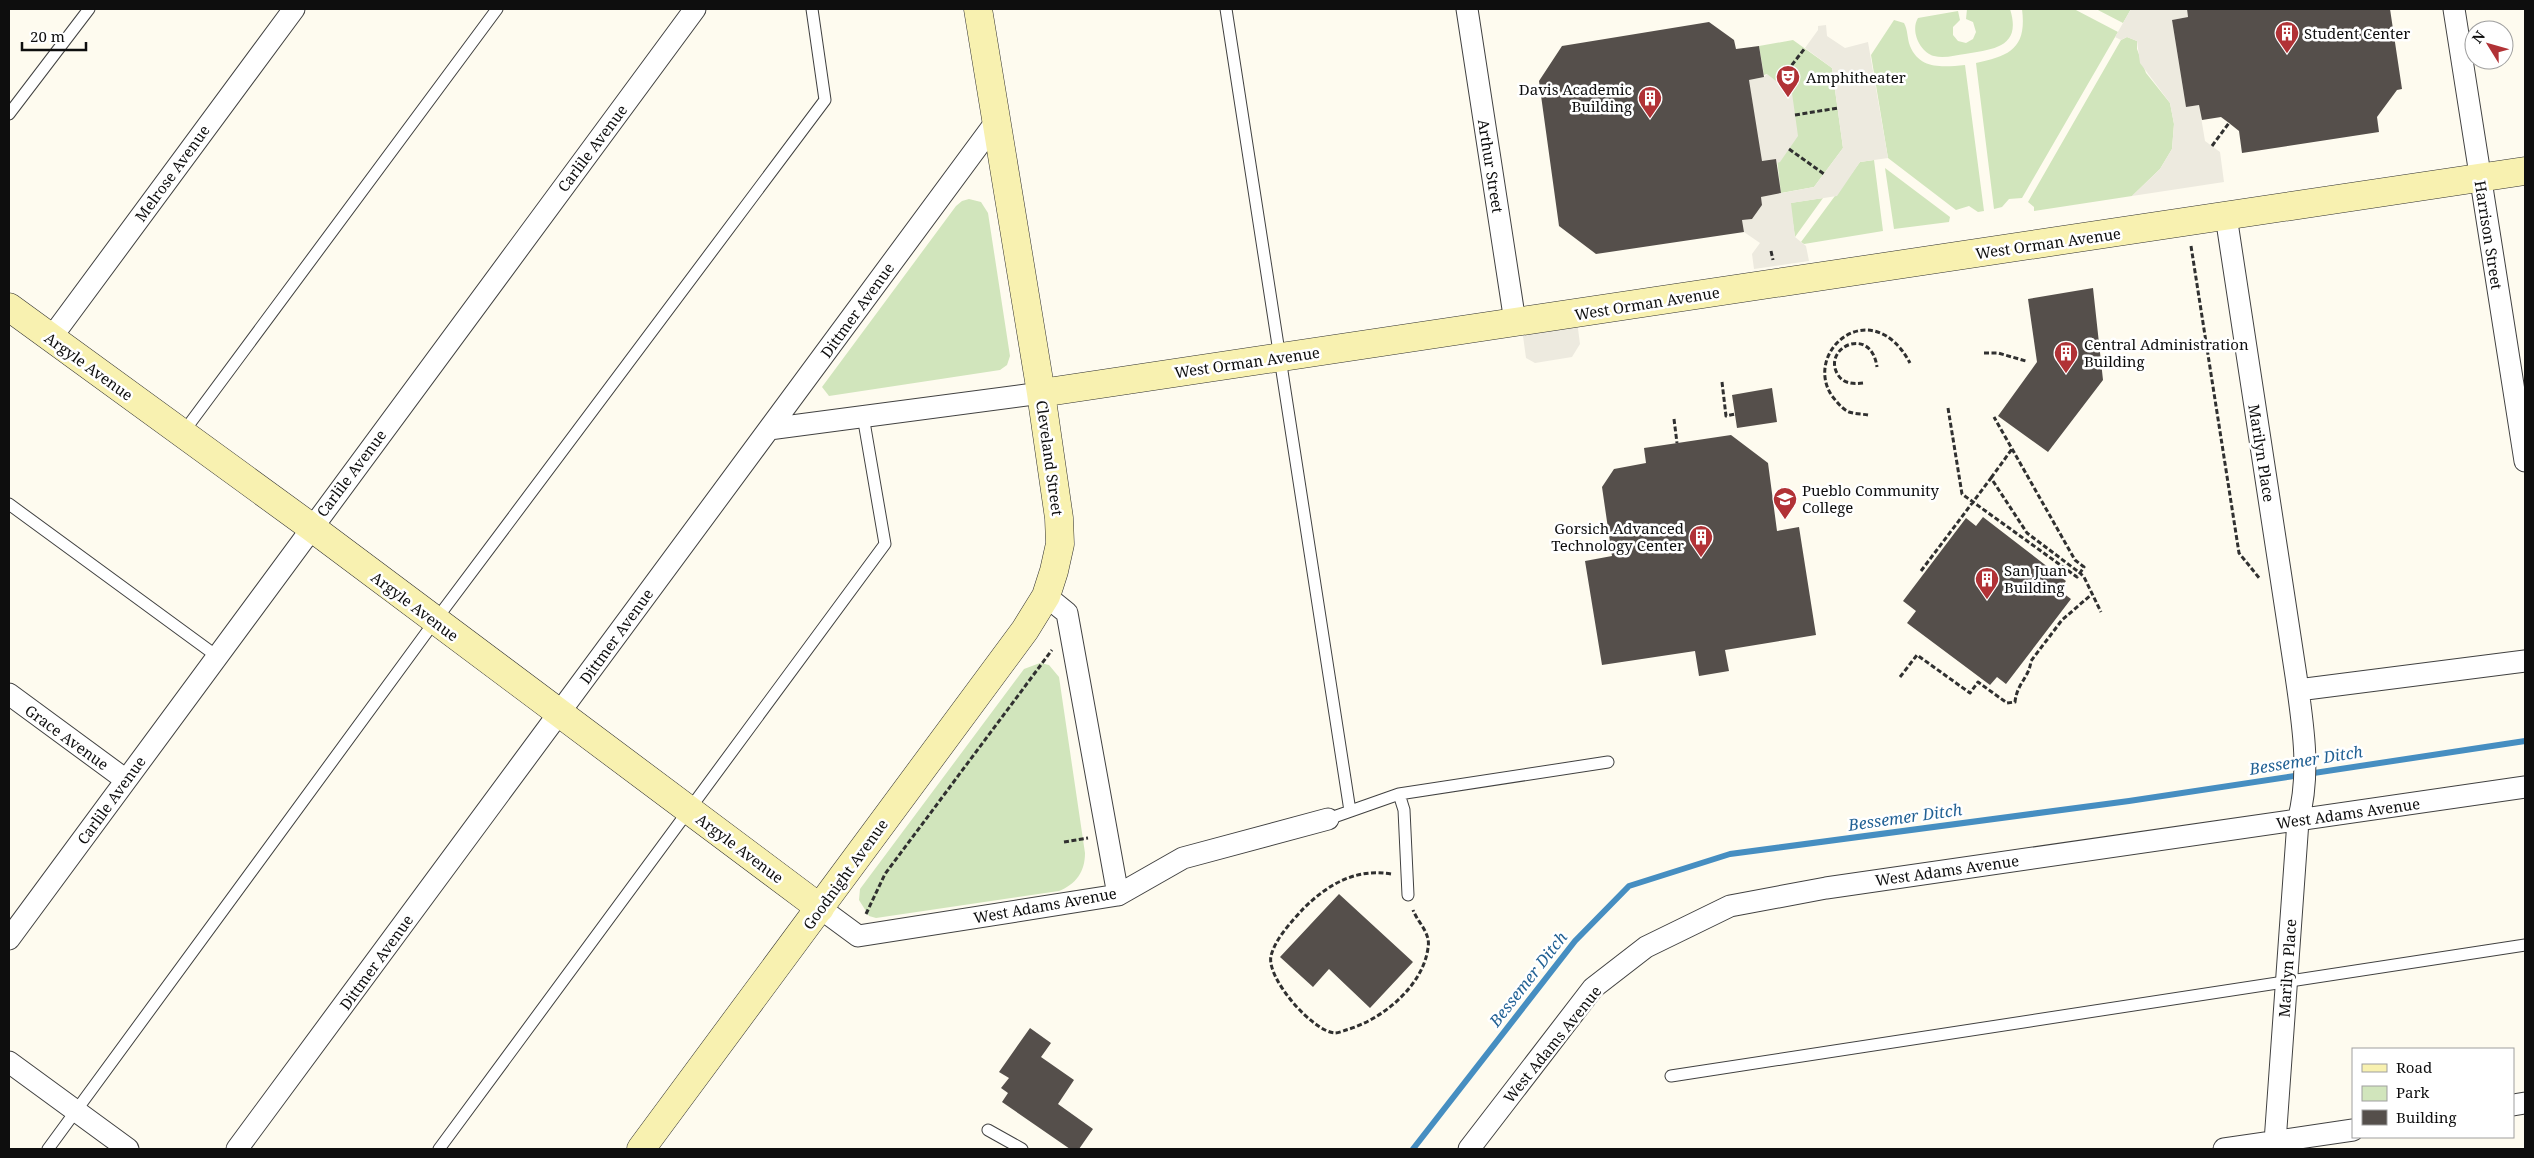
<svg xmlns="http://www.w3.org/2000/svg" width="2534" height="1158" font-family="'Noto Serif',serif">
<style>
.green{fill:#d1e5bc}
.plaza{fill:#edeadf}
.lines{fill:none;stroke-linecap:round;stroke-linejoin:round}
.stream{stroke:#468ec1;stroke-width:6}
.building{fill:#554f4b}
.lane-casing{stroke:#414141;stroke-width:13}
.street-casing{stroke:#414141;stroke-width:23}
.secondary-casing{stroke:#303030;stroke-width:29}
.path{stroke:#303030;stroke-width:3;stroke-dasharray:5 2.5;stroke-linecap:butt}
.lane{stroke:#fff;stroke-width:11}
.street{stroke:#fff;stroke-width:21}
.secondary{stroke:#f8f1b0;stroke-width:28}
.labels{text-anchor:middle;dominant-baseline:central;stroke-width:5;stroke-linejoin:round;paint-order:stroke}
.poi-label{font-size:15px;fill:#0e0e0e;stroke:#fff;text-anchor:start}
.street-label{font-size:15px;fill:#0e0e0e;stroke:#fff}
.water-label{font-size:16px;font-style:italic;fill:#226194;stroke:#fff}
</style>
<rect width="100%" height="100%" fill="#fefbef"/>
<!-- green -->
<path class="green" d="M 1967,9 L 2010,9 C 2022,47 1994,49 1965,54 C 1956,55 1944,59 1934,56 C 1920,52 1910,31 1918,18 L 1958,11 L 1960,20 L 1953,27 L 1953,35 L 1958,41 L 1966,43 L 1973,39 L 1976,32 L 1973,22 L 1966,19 Z
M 2022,9 L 2074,9 L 2118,32 L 2022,198 L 2009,199 L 2002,207 L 1994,209 L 1976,63 C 2010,56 2027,48 2022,9 Z
M 2096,9 L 2131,9 L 2123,23 Z
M 1894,20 L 1904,23 C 1908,30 1907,38 1910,46 C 1920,70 1943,67 1965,65 L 1984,211 L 1978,212 L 1969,206 L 1956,210 L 1888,158 L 1871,55 Z
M 2127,37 L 2137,41 L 2137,49 L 2146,73 L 2170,103 L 2174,124 L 2172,149 L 2160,169 L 2132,196 L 2034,211 L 2034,207 L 2028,202 L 2121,40 Z
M 1793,40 L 1832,68 L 1843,148 L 1814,187 L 1781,193 L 1767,74 L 1764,75 L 1759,46 Z
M 1874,160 L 1883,231 L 1804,244 L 1801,242 L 1860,162 Z
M 1885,168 L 1950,217 L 1949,222 L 1894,229 Z
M 1823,198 L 1795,237 L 1790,203 Z
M 969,199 L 981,202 L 988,213 L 1010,356 L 1007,365 L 1000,370 L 829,396 L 822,387 L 956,206 L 962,201 Z
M 1040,663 L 1049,665 L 1059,677 L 1085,853 C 1085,872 1076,884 1059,891 L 876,918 L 869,916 L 859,900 L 860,889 L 1024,669 Z"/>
<!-- plaza -->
<path class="plaza" d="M 2131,9 L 2187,9 L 2188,17 L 2172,20 L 2186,107 L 2199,105 L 2205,141 L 2220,152 L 2224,182 L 2132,196 L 2160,169 L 2172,149 L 2174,124 L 2170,103 L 2140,63 L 2137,41 L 2127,37 L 2121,40 L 2115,37 Z
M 1826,25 L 1827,36 L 1845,48 L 1868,42 L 1888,158 L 1860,162 L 1837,196 L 1791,203 L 1795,237 L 1806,246 L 1809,261 L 1754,269 L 1752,254 L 1760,243 L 1744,232 L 1742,220 L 1752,219 L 1762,205 L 1761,197 L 1814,187 L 1843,148 L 1832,68 L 1805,48 L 1818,30 L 1818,26 Z
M 1767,74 L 1792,93 L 1798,136 L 1780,162 L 1777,163 L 1776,159 L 1761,161 L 1749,80 L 1764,77 Z
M 1577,321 L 1580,344 L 1572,357 L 1535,363 L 1526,358 L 1523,336 L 1531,328 Z"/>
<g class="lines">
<!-- stream -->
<path class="stream" d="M 1413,1149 L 1575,941 L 1629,886 L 1730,854 L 2129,801 L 2525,741"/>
</g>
<!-- building -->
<path class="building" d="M 2187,9 L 2390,9 L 2402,89 L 2397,90 L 2377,117 L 2379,132 L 2242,153 L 2239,131 L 2229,123 L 2221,117 L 2202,120 L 2199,105 L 2186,107 L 2172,20 L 2188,17 Z
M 1709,22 L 1734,40 L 1736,49 L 1759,46 L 1764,77 L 1749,80 L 1762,161 L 1776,159 L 1781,193 L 1761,197 L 1762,205 L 1752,219 L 1742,220 L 1744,232 L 1596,254 L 1559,226 L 1539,81 L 1562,46 Z
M 2093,288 L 2103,380 L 2048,452 L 1998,416 L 2037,362 L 2028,299 Z
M 1772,388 L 1777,422 L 1737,428 L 1732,395 Z
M 1731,435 L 1768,463 L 1777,531 L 1799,527 L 1816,635 L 1725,650 L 1729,671 L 1699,676 L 1695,651 L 1602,665 L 1585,561 L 1612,556 L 1602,487 L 1614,469 L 1646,463 L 1644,448 Z
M 1983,517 L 2066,581 L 2059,590 L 2071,599 L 2006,684 L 1997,677 L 1990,685 L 1907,623 L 1916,611 L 1903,601 L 1966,518 L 1976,526 Z
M 1339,894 L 1413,962 L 1370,1008 L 1329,969 L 1313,987 L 1280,957 Z
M 1030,1028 L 1051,1043 L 1041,1057 L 1074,1080 L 1058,1104 L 1093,1129 L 1079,1149 L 1070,1149 L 1002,1102 L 1008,1093 L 1001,1088 L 1009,1078 L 999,1072 Z"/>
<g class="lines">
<!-- lane casing -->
<g class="lane-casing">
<path id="lane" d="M 1226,9 L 1350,811
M 9,114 L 89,9
M 182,434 L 497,9
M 9,504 L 218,657
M 1399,794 L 1404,810 L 1408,895
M 1328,819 L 1399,794 L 1608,762
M 1671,1076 L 2525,945
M 988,1130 L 1022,1149
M 48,1149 L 435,621 L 825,100 L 812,9
M 439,1149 L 885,544 L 863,416"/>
</g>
<!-- street casing -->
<g class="street-casing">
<path id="street" d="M 1467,9 L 1515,322
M 2454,9 L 2525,461
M 2226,216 L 2296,676 C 2303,725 2311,773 2298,821 L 2275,1142 L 2285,1149
M 51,338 L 294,9
M 769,429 L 1041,393
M 1046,596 L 1067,613 L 1118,895
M 2298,690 L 2525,661
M 9,694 L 126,780
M 820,908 L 858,936 L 1118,895 L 1183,858 L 1328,819
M 9,939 L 695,9
M 9,1062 L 128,1149
M 2513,1105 L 2525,1103
M 237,1149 L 995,123
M 1469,1149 L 1593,988 L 1646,947 L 1730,906 L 1826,888 L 2525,787
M 2224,1149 L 2353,1130"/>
</g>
<!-- secondary casing -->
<g class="secondary-casing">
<path id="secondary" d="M 9,307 L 311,527 L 820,908
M 1041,393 L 2525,171
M 641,1149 L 1025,630 L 1046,596 L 1054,571 L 1060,544 L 1059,518 L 1041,393 L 978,9"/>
</g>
<!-- path -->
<path class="path" d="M 1778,83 L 1805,48
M 1795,115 L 1838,108
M 2212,146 L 2229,123
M 1789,149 L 1824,174
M 2191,246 L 2239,553 L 2260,579
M 1771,251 L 1773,260
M 1984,353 L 1998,353 L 2026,361
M 1722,382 L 1726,416 L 1735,414
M 1863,383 C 1853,384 1844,384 1838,375 C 1821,348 1871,324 1877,367
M 1948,408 L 1962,494 L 2077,577 L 2080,573 L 2084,577 L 2101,612
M 1868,415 C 1862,414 1855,414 1849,412 C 1842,409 1837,402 1832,396 C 1802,351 1872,292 1910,363
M 1674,419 L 1677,443
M 1991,478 L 2012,449
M 1921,571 L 1991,478 L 2027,533 L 2080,573 L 2084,567 L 2075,560 L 1994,417
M 1900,677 L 1917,655 L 1970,693 L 1978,682 L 2007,703 L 2015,702 C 2017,683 2029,678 2031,661 L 2062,620 L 2092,594
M 1064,842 L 1088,838
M 1391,874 C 1355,868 1327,885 1303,909 C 1292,921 1275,939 1271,956 C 1266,978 1313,1032 1335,1033 C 1338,1033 1343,1031 1346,1030 C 1382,1020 1423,986 1428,948 C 1431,933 1418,923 1413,910
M 866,914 L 885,874 L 1052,650"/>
<!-- lane -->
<use href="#lane" class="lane"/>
<!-- street -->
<use href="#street" class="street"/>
<!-- secondary -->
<use href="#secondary" class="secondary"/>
</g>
<!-- icons -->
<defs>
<g id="building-pin" transform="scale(1.25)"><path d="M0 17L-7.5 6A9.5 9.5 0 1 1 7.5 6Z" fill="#b13236" stroke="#fff"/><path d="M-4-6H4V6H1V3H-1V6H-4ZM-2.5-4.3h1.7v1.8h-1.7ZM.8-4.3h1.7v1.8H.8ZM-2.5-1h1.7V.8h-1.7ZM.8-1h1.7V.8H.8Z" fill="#fff"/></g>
<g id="theatre-pin" transform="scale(1.25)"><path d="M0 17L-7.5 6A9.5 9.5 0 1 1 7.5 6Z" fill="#b13236" stroke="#fff"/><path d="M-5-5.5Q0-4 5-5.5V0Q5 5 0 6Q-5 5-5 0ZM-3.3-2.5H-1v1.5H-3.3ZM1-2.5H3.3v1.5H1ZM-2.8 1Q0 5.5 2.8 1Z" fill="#fff"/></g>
<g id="university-pin" transform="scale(1.25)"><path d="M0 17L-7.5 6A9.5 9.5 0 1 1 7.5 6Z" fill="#b13236" stroke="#fff"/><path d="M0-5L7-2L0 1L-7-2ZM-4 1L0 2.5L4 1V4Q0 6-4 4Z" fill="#fff"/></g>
</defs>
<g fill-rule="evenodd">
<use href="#building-pin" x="2287" y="33"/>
<use href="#theatre-pin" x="1788" y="77"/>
<use href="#building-pin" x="1650" y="98"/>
<use href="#building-pin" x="2066" y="353"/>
<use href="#university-pin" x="1785" y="499"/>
<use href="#building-pin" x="1701" y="537"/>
<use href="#building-pin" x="1987" y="579"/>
</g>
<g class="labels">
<!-- poi labels -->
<g class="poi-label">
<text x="2304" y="33">Student Center</text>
<text x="1806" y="77">Amphitheater</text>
<text x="1632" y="89" text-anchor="end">Davis Academic<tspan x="1632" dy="17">Building</tspan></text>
<text x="2084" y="344">Central Administration<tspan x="2084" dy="17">Building</tspan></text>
<text x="1802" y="490">Pueblo Community<tspan x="1802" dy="17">College</tspan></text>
<text x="1684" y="528" text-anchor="end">Gorsich Advanced<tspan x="1684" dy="17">Technology Center</tspan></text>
<text x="2004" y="570">San Juan<tspan x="2004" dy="17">Building</tspan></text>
</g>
<!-- street labels -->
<g class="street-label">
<text transform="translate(592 148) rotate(-53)">Carlile Avenue</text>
<text transform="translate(1491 166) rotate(81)">Arthur Street</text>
<text transform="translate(172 173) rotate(-54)">Melrose Avenue</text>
<text transform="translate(2489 235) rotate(81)">Harrison Street</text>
<text transform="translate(2048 243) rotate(-8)">West Orman Avenue</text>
<text transform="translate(1647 303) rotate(-9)">West Orman Avenue</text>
<text transform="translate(857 310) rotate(-54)">Dittmer Avenue</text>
<text transform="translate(1247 362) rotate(-8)">West Orman Avenue</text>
<text transform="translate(89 366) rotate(36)">Argyle Avenue</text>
<text transform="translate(2262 453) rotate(81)">Marilyn Place</text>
<text transform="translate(1050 458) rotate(82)">Cleveland Street</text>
<text transform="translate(351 473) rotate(-53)">Carlile Avenue</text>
<text transform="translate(415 606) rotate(37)">Argyle Avenue</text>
<text transform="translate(616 636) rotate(-54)">Dittmer Avenue</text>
<text transform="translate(67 737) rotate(36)">Grace Avenue</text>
<text transform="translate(111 800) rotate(-54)">Carlile Avenue</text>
<text transform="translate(2348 813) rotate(-8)">West Adams Avenue</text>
<text transform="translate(740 848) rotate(37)">Argyle Avenue</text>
<text transform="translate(1947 870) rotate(-8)">West Adams Avenue</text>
<text transform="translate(845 874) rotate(-54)">Goodnight Avenue</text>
<text transform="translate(1045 905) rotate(-10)">West Adams Avenue</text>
<text transform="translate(376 962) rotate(-54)">Dittmer Avenue</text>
<text transform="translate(2287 968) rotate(-86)">Marilyn Place</text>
<text transform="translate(1552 1044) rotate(-51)">West Adams Avenue</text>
</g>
<!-- water labels -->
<g class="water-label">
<text transform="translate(2306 760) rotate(-9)">Bessemer Ditch</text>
<text transform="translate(1905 817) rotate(-8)">Bessemer Ditch</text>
<text transform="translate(1528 979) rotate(-52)">Bessemer Ditch</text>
</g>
</g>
<!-- border -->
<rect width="2534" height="1158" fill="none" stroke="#0e0e0e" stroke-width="20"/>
<!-- legend -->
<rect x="2352" y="1048" width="162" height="90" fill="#ffffff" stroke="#9f9f9f"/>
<rect x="2362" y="1064" width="25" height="8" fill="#f8f1b0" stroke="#9f9f9f"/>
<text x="2396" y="1073" font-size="15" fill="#0e0e0e">Road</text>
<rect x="2362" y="1086" width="25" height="15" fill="#d1e5bc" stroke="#9f9f9f"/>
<text x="2396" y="1098" font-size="15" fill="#0e0e0e">Park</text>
<rect x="2362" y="1110" width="25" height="15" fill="#554f4b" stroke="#9f9f9f"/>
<text x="2396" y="1123" font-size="15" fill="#0e0e0e">Building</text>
<!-- north arrow -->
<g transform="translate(2489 45) rotate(307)"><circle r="24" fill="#ffffff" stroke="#9f9f9f"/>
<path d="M0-4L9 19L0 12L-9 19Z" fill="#b13236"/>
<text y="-8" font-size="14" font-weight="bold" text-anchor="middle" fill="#0e0e0e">N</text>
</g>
<!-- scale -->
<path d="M22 42v8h64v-8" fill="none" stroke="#0e0e0e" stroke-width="2.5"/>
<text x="30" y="42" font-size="15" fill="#0e0e0e" stroke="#ffffff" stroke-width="4" paint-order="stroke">20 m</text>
</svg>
